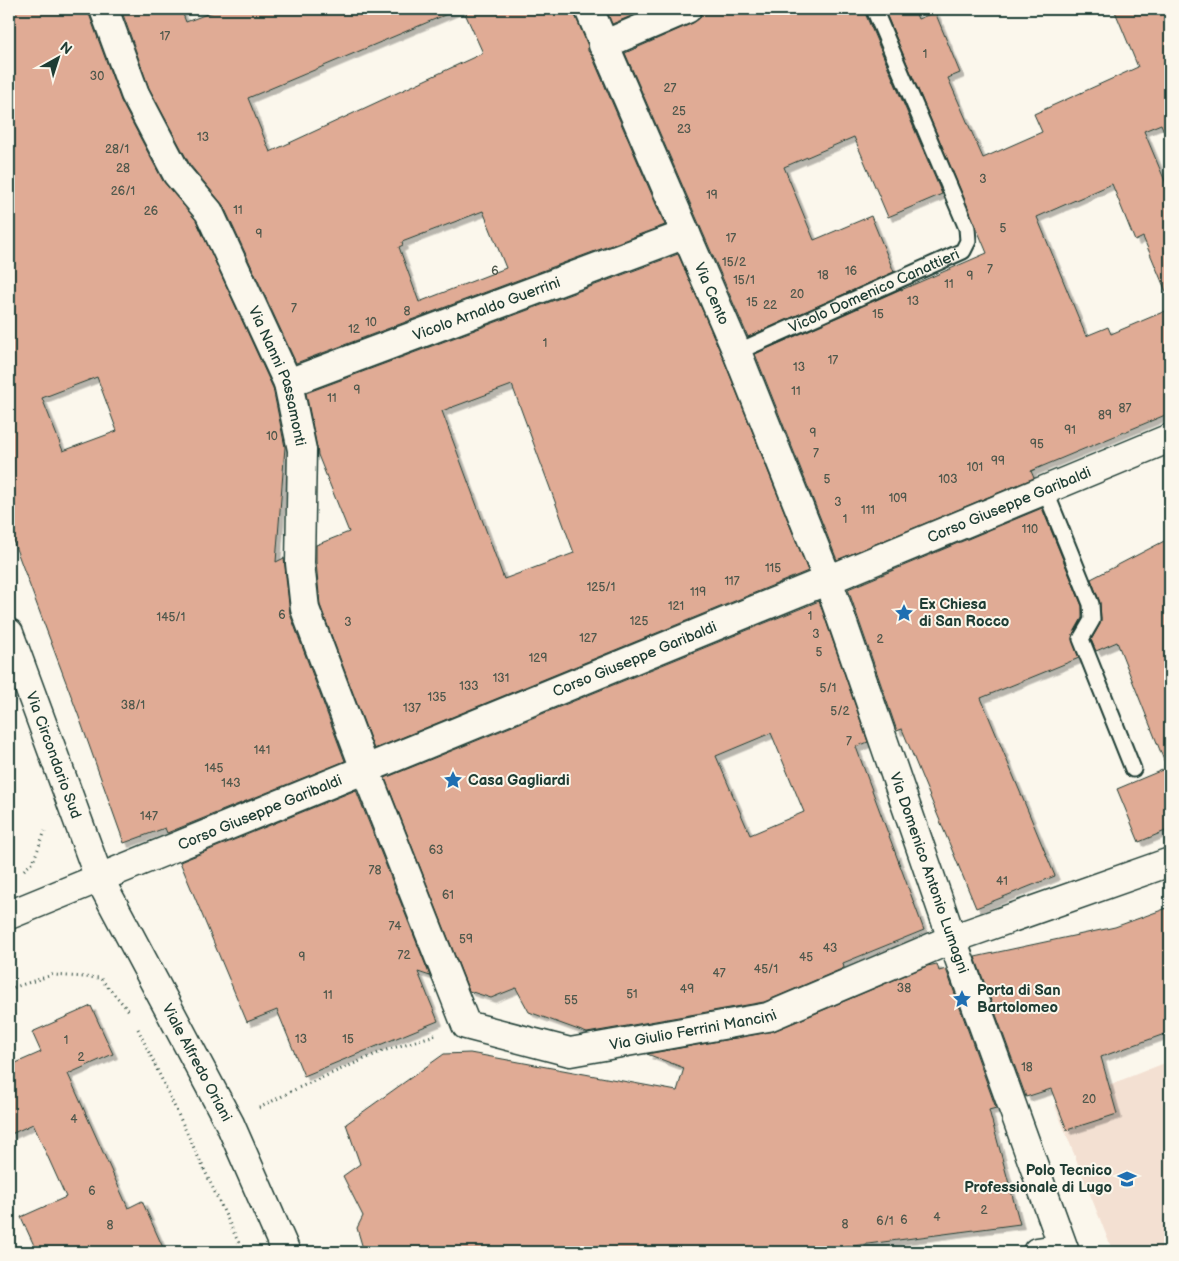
<svg xmlns="http://www.w3.org/2000/svg" width="1179" height="1261" font-family="'Balsamiq Sans',sans-serif">
<style>
.built{fill:#f3e0d2}
.building{fill:#e0ab95;stroke:#1f3d34;fill-rule:evenodd;filter:url(#shadow)}
.lines{fill:none;stroke-linecap:round;stroke-linejoin:round}
.service-casing{stroke:#1f3d34;stroke-width:19}
.minor-casing{stroke:#1f3d34;stroke-width:31}
.tertiary-casing{stroke:#1f3d34;stroke-width:31}
.path{stroke:#1f3d34;stroke-width:3;stroke-dasharray:1 4;stroke-linecap:butt}
.service{stroke:#fbf7ec;stroke-width:15}
.minor{stroke:#fbf7ec;stroke-width:28}
.tertiary{stroke:#fbf7ec;stroke-width:28}
.labels{text-anchor:middle;dominant-baseline:central;stroke-width:4;stroke-linejoin:round;paint-order:stroke}
.number-label{font-size:12px;fill:#4f584c}
.street-label{font-size:15px;fill:#1f3d34;stroke:#fbf7ec}
.poi-label{font-size:15px;font-weight:bold;fill:#1f3d34;stroke:#fbf7ec;text-anchor:start}
</style>
<defs>
<filter id="shadow"><feDropShadow dx="4.5" dy="4.5" stdDeviation="0" flood-color="#0004"/></filter>
</defs>
<rect width="100%" height="100%" fill="#fbf7ec"/>
<filter id="ink" filterUnits="userSpaceOnUse"><feTurbulence type="fractalNoise" baseFrequency=".02" numOctaves="2"/><feDisplacementMap in="SourceGraphic" scale="10" xChannelSelector="R" yChannelSelector="G"/><feConvolveMatrix kernelMatrix="1 2 1 2 8 2 1 2 1" color-interpolation-filters="sRGB"/></filter>
<g filter="url(#ink)">
<!-- built -->
<path class="built" d="M 1170,1061 L 1170,1252 L 1113,1252 L 1055,1106 Z"/>
<!-- building -->
<path class="building" d="M 9,9 L 89,9 L 89,14 L 121,101 L 163,181 L 196,220 L 273,388 L 285,447 L 276,562 L 284,558 L 290,614 L 345,761 L 167,833 L 165,828 L 124,843 L 79,717 L 9,530 ZM 97,377 L 117,431 L 63,451 L 42,398 Z
M 121,9 L 181,9 L 186,22 L 220,9 L 459,9 L 248,98 L 270,152 L 483,53 L 463,9 L 574,9 L 575,15 L 588,46 L 588,51 L 592,56 L 665,225 L 296,363 L 223,205 L 190,165 L 149,88 ZM 483,211 L 506,268 L 419,302 L 399,247 L 403,245 L 402,242 Z
M 606,9 L 648,9 L 612,24 Z
M 702,9 L 865,9 L 865,13 L 942,194 L 888,217 L 854,137 L 784,167 L 814,240 L 871,216 L 894,272 L 748,337 L 625,53 L 693,23 L 700,18 Z
M 884,9 L 914,9 L 918,19 L 935,12 L 960,73 L 948,78 L 983,158 L 1042,132 L 1034,114 L 1138,67 L 1114,9 L 1170,9 L 1170,144 L 1169,144 L 1161,124 L 1144,131 L 1170,193 L 1170,301 L 1143,237 L 1135,241 L 1112,184 L 1037,217 L 1086,336 L 1108,327 L 1111,334 L 1170,309 L 1170,413 L 1031,471 L 1034,478 L 837,560 L 755,354 L 901,289 L 901,290 L 987,253 Z
M 678,254 L 723,358 L 808,571 L 374,749 L 320,605 L 316,562 L 316,545 L 349,532 L 318,455 L 317,447 L 306,393 ZM 512,385 L 574,553 L 504,579 L 442,411 Z
M 1042,508 L 1082,606 L 1082,618 L 1073,634 L 1072,639 L 1079,658 L 981,698 L 1055,876 L 976,908 L 902,729 L 897,731 L 848,589 Z
M 1170,538 L 1170,829 L 1139,842 L 1117,789 L 1167,768 L 1117,642 L 1096,651 L 1091,640 L 1100,624 L 1101,619 L 1100,603 L 1091,579 Z
M 819,601 L 868,742 L 856,747 L 924,930 L 843,963 L 844,968 L 764,1002 L 587,1033 L 529,1012 L 516,988 L 491,998 L 469,991 L 385,778 ZM 771,733 L 804,812 L 750,835 L 716,756 Z
M 356,790 L 430,976 L 418,972 L 438,1021 L 304,1076 L 277,1010 L 247,1022 L 180,862 Z
M 1170,907 L 1170,1032 L 1101,1057 L 1117,1114 L 1067,1130 L 1051,1089 L 1026,1097 L 975,957 L 1115,927 Z
M 937,964 L 939,971 L 946,969 L 996,1108 L 989,1110 L 1020,1224 L 807,1252 L 364,1252 L 357,1228 L 363,1216 L 343,1176 L 360,1164 L 346,1124 L 444,1054 L 470,1053 L 677,1091 L 684,1068 L 647,1054 L 774,1031 L 927,966 Z
M 91,1006 L 113,1054 L 68,1074 L 128,1208 L 142,1201 L 165,1252 L 37,1252 L 21,1217 L 66,1197 L 33,1124 L 9,1135 L 9,1066 L 41,1052 L 32,1032 Z"/>
<g class="lines">
<!-- service casing -->
<g class="service-casing">
<g id="service">
<path id="s1" d="M 737,352 L 963,251 L 968,241 L 967,228 L 874,9"/>
<path d="M 1045,490 L 1091,604 L 1092,620 L 1081,639 L 1133,769"/>
</g>
</g>
<!-- minor casing -->
<g class="minor-casing">
<g id="minor">
<path id="s2" d="M 104,9 L 135,94 L 177,174 L 209,212 L 288,383 L 302,450 L 300,563 L 305,609 L 365,769 L 466,1025 L 570,1052 L 768,1017 L 952,939 L 1170,862"/>
<path id="s3" d="M 589,9 L 737,352 L 828,580 L 952,939 L 1065,1252"/>
<path d="M 603,45 L 687,9"/>
<path id="s4" d="M 288,383 L 686,234"/>
<path id="s5" d="M 9,915 L 828,580 L 1170,438"/>
<path d="M 1037,1252 L 1063,1248"/>
</g>
</g>
<!-- tertiary casing -->
<g class="tertiary-casing">
<g id="tertiary">
<path id="s6" d="M 9,633 L 99,878 L 230,1124 L 286,1252"/>
</g>
</g>
<!-- path -->
<path class="path" d="M 24,870 L 33,862 L 45,831
M 9,989 L 52,975 L 100,978 L 129,1011
M 138,1029 L 243,1252
M 259,1108 L 298,1088 L 383,1051 L 435,1035"/>
<!-- service -->
<use href="#service" class="service"/>
<!-- minor -->
<use href="#minor" class="minor"/>
<!-- tertiary -->
<use href="#tertiary" class="tertiary"/>
</g>
</g>
<!-- icons -->
<defs>
<g id="sight-bare" transform="scale(1.5)"><path d="M0-6L1.8-2.2L6-1.7L2.9 1.2L3.7 5.4L0 3.3L-3.7 5.4L-2.9 1.2L-6-1.7L-1.8-2.2Z" fill="#1f6fb2" stroke="#fbf7ec" stroke-width="2.5" paint-order="stroke"/></g>
<g id="school-bare" transform="scale(1.5)"><path d="M0-5L7-2L0 1L-7-2ZM-4 1L0 2.5L4 1V4Q0 6-4 4Z" fill="#1f6fb2" stroke="#fbf7ec" stroke-width="2.5" paint-order="stroke"/></g>
</defs>
<g fill-rule="evenodd">
<use href="#sight-bare" x="904" y="613"/>
<use href="#sight-bare" x="453" y="780"/>
<use href="#sight-bare" x="962" y="999"/>
<use href="#school-bare" x="1127" y="1179"/>
</g>
<g class="labels">
<!-- number labels -->
<g class="number-label">
<text x="165" y="36">17</text>
<text x="925" y="54">1</text>
<text x="97" y="76">30</text>
<text x="670" y="88">27</text>
<text x="679" y="111">25</text>
<text x="684" y="129">23</text>
<text x="203" y="137">13</text>
<text x="117" y="149">28/1</text>
<text x="123" y="168">28</text>
<text x="983" y="179">3</text>
<text x="123" y="191">26/1</text>
<text x="712" y="195">19</text>
<text x="238" y="210">11</text>
<text x="151" y="211">26</text>
<text x="1003" y="228">5</text>
<text x="259" y="234">9</text>
<text x="731" y="238">17</text>
<text x="734" y="262">15/2</text>
<text x="990" y="269">7</text>
<text x="495" y="271">6</text>
<text x="851" y="271">16</text>
<text x="823" y="275">18</text>
<text x="970" y="276">9</text>
<text x="744" y="280">15/1</text>
<text x="949" y="284">11</text>
<text x="797" y="294">20</text>
<text x="913" y="301">13</text>
<text x="752" y="302">15</text>
<text x="770" y="305">22</text>
<text x="294" y="308">7</text>
<text x="407" y="311">8</text>
<text x="878" y="314">15</text>
<text x="371" y="322">10</text>
<text x="354" y="329">12</text>
<text x="545" y="343">1</text>
<text x="833" y="360">17</text>
<text x="799" y="367">13</text>
<text x="357" y="390">9</text>
<text x="796" y="391">11</text>
<text x="332" y="398">11</text>
<text x="1125" y="408">87</text>
<text x="1105" y="415">89</text>
<text x="1070" y="430">91</text>
<text x="813" y="433">9</text>
<text x="272" y="436">10</text>
<text x="1037" y="444">95</text>
<text x="816" y="453">7</text>
<text x="998" y="461">99</text>
<text x="975" y="467">101</text>
<text x="827" y="479">5</text>
<text x="948" y="479">103</text>
<text x="898" y="498">109</text>
<text x="838" y="502">3</text>
<text x="868" y="510">111</text>
<text x="845" y="519">1</text>
<text x="1030" y="529">110</text>
<text x="773" y="568">115</text>
<text x="732" y="581">117</text>
<text x="601" y="587">125/1</text>
<text x="698" y="592">119</text>
<text x="676" y="606">121</text>
<text x="282" y="615">6</text>
<text x="810" y="616">1</text>
<text x="171" y="617">145/1</text>
<text x="639" y="621">125</text>
<text x="348" y="622">3</text>
<text x="816" y="634">3</text>
<text x="588" y="638">127</text>
<text x="880" y="639">2</text>
<text x="819" y="652">5</text>
<text x="538" y="658">129</text>
<text x="501" y="678">131</text>
<text x="469" y="686">133</text>
<text x="828" y="688">5/1</text>
<text x="437" y="697">135</text>
<text x="133" y="705">38/1</text>
<text x="412" y="708">137</text>
<text x="840" y="711">5/2</text>
<text x="849" y="741">7</text>
<text x="262" y="750">141</text>
<text x="214" y="768">145</text>
<text x="231" y="783">143</text>
<text x="149" y="816">147</text>
<text x="436" y="850">63</text>
<text x="375" y="870">78</text>
<text x="1002" y="881">41</text>
<text x="448" y="895">61</text>
<text x="395" y="926">74</text>
<text x="466" y="939">59</text>
<text x="830" y="948">43</text>
<text x="404" y="955">72</text>
<text x="302" y="957">9</text>
<text x="806" y="957">45</text>
<text x="766" y="969">45/1</text>
<text x="719" y="973">47</text>
<text x="904" y="988">38</text>
<text x="687" y="989">49</text>
<text x="632" y="994">51</text>
<text x="328" y="995">11</text>
<text x="571" y="1000">55</text>
<text x="301" y="1039">13</text>
<text x="348" y="1039">15</text>
<text x="66" y="1040">1</text>
<text x="81" y="1057">2</text>
<text x="1027" y="1067">18</text>
<text x="1089" y="1099">20</text>
<text x="74" y="1119">4</text>
<text x="92" y="1191">6</text>
<text x="984" y="1210">2</text>
<text x="937" y="1217">4</text>
<text x="904" y="1220">6</text>
<text x="885" y="1221">6/1</text>
<text x="845" y="1224">8</text>
<text x="110" y="1225">8</text>
</g>
<!-- street labels -->
<g class="street-label">
<text stroke="none"><textPath href="#s1" startOffset="150">Vicolo Domenico Canattieri</textPath></text>
<text stroke="none"><textPath href="#s3" startOffset="310">Via Cento</textPath></text>
<text stroke="none"><textPath href="#s4" startOffset="212">Vicolo Arnaldo Guerrini</textPath></text>
<text stroke="none"><textPath href="#s2" startOffset="409">Via Nanni Passamonti</textPath></text>
<text stroke="none"><textPath href="#s5" startOffset="1081">Corso Giuseppe Garibaldi</textPath></text>
<text stroke="none"><textPath href="#s5" startOffset="676">Corso Giuseppe Garibaldi</textPath></text>
<text stroke="none"><textPath href="#s6" startOffset="130">Via Circondario Sud</textPath></text>
<text stroke="none"><textPath href="#s5" startOffset="271">Corso Giuseppe Garibaldi</textPath></text>
<text stroke="none"><textPath href="#s3" startOffset="929">Via Domenico Antonio Lumagni</textPath></text>
<text stroke="none"><textPath href="#s2" startOffset="1325">Via Giulio Ferrini Mancini</textPath></text>
<text stroke="none"><textPath href="#s6" startOffset="470">Viale Alfredo Oriani</textPath></text>
</g>
<!-- poi labels -->
<g class="poi-label">
<text x="919" y="604">Ex Chiesa<tspan x="919" dy="17">di San Rocco</tspan></text>
<text x="468" y="780">Casa Gagliardi</text>
<text x="977" y="990">Porta di San<tspan x="977" dy="17">Bartolomeo</tspan></text>
<text x="1112" y="1170" text-anchor="end">Polo Tecnico<tspan x="1112" dy="17">Professionale di Lugo</tspan></text>
</g>
</g>
<!-- margin -->
<rect width="1179" height="1261" fill="none" stroke="#fbf7ec" stroke-width="30"/>
<rect x="15" y="15" width="1149" height="1231" fill="none" stroke="#1f3d34" stroke-width="2" filter="url(#ink)"/>
<!-- north arrow -->
<g transform="translate(58 58) rotate(39)" stroke="#fbf7ec" stroke-width="4" paint-order="stroke">
<path d="M0-4L9 19L0 12L-9 19Z" fill="#1f3d34"/>
<text y="-8" font-size="14" font-weight="bold" text-anchor="middle" fill="#1f3d34">N</text>
</g>
</svg>
